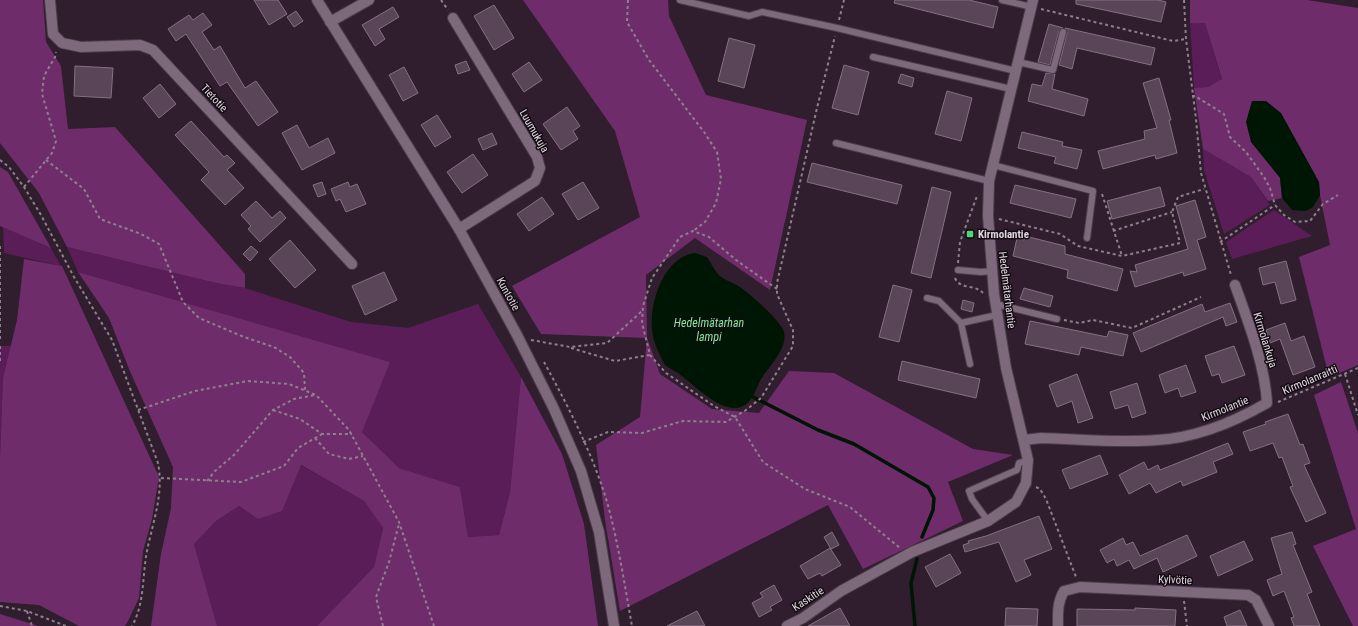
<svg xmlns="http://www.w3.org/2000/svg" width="1358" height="626" font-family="'Roboto Condensed',sans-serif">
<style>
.green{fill:#5b1d58}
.forest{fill:#6f2c6b}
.water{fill:#001604}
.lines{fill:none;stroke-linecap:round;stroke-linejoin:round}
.stream{stroke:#001604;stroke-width:3.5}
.building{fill:#594557;stroke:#857083}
.service-casing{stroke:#4c3d4a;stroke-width:8}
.minor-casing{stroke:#4c3d4a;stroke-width:12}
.tertiary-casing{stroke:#4c3d4a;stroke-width:12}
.path{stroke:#8f808d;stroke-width:2;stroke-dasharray:3 3;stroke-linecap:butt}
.service{stroke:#7e697c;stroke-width:6}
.minor{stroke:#7e697c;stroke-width:10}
.tertiary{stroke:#7e697c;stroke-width:10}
.poi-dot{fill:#4fd675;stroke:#130b12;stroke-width:1.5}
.labels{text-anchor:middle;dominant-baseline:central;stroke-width:3;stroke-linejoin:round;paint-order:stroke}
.street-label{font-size:11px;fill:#e1d5df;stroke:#130b12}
.poi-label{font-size:11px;font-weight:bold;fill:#e1d5df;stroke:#130b12;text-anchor:start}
.water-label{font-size:12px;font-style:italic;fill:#7fec97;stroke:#130b12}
</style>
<rect width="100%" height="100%" fill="#301e2e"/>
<!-- green -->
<path class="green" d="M 1190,23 L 1205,23 L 1222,80 L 1208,87 L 1194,88 Z
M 1203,149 L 1251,177 L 1270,205 L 1224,234 L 1204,170 Z
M 1274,210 L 1312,236 L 1232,259 L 1226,242 Z
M 3,227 L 51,248 L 61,266 L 4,253 Z
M 67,247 L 216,283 L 245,288 L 351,322 L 408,328 L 478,304 L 521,377 L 510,492 L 499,535 L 468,537 L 460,487 L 399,468 L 362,432 L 389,362 L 78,272 Z
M 0,346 L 12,346 L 3,378 L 0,458 Z
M 300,465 L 364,501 L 383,528 L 374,567 L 317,626 L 217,626 L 194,544 L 216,521 L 239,506 L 258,519 Z"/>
<!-- forest -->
<path class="forest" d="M 0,0 L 43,0 L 46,42 L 61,66 L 68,129 L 115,127 L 245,274 L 245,288 L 216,283 L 67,247 L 39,193 L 0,143 Z
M 523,0 L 668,0 L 669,16 L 706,95 L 807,120 L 770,290 L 695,238 L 646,275 L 647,338 L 660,374 L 712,409 L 759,413 L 789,371 L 834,373 L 973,449 L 1013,455 L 948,482 L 963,521 L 863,569 L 828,505 L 620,611 L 605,520 L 596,445 L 640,417 L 647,338 L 541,334 L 512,286 L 640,217 L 615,131 Z
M 1190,0 L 1307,0 L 1358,8 L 1358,365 L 1335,375 L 1328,373 L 1299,257 L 1330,245 L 1320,195 L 1319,182 L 1281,114 L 1280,178 L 1282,198 L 1268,201 L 1251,177 L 1203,149 L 1194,88 L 1208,87 L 1222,79 L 1205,23 L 1190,23 Z
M 0,167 L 8,172 L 51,248 L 0,226 Z
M 24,259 L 62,266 L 159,477 L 152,519 L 143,551 L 139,598 L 126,625 L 124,626 L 79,626 L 39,605 L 0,602 L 0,458 L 3,378 L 17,320 Z
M 78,272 L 390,362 L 362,432 L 399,468 L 460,487 L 468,537 L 499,535 L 510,492 L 521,377 L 562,454 L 584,524 L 598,626 L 317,626 L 374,567 L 383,528 L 364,501 L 301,465 L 282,511 L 258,519 L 239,506 L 216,521 L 194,544 L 217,626 L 151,626 L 161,554 L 171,508 L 173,467 L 129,369 L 109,318 Z
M 1341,382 L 1358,433 L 1358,626 L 1353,626 L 1313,546 L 1356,529 L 1314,395 Z
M 0,614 L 35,625 L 38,626 L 0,626 Z"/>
<!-- water -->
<path class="water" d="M 1252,101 L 1266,101 L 1281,113 L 1319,182 L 1320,195 L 1313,207 L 1306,211 L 1292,210 L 1282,198 L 1280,178 L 1251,142 L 1246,122 Z
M 695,253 L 707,257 C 711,263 715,272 721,277 C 727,281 734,283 740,287 C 749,293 782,322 784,332 C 788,348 769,367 761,379 C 756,388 754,399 745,405 C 724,418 694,384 678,373 C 674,370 668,368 665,365 C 661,358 655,345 653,337 C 647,308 662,257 695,253 Z"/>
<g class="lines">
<!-- stream -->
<path class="stream" d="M 753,397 L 818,430 L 854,444 L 928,487 L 934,498 L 933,510 L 922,537
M 915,626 L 911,583 L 917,559"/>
</g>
<!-- building -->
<path class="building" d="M 254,0 L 278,0 L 287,14 L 269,25 Z
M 895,0 L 969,0 L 998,7 L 993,28 L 894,3 Z
M 1076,0 L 1158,0 L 1166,2 L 1161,22 L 1076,4 Z
M 494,5 L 514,38 L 494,50 L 474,16 Z
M 393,7 L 399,17 L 379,29 L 385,39 L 375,46 L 362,25 Z
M 296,11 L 303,21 L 294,27 L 287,17 Z
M 203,13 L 212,25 L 202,32 L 214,50 L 220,46 L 245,88 L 256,81 L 278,112 L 258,126 L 227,82 L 220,86 L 186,34 L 176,41 L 168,29 L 189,15 L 193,20 Z
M 1049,24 L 1063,28 L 1059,31 L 1050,65 L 1038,62 Z
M 1065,28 L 1155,48 L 1151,65 L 1077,48 L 1072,69 L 1059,65 L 1067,33 Z
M 729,38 L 755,45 L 744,88 L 718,81 Z
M 466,61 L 470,70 L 458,74 L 455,65 Z
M 529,62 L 542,80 L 524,92 L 512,74 Z
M 844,65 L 869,72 L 858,115 L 832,108 Z
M 75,66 L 113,68 L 111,98 L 74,96 Z
M 404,67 L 418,93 L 403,101 L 389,75 Z
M 1046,73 L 1055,74 L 1052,89 L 1088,99 L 1084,116 L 1028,101 L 1032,84 L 1042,86 Z
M 901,74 L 914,78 L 912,87 L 898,83 Z
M 1159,78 L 1171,120 L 1169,120 L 1177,153 L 1156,159 L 1155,155 L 1103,169 L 1098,151 L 1145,139 L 1144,131 L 1157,128 L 1143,83 Z
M 160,84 L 176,104 L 159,118 L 143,98 Z
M 947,91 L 972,98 L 961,141 L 935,134 Z
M 567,107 L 580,126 L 573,131 L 578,139 L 561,150 L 543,124 Z
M 437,115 L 451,137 L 435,147 L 421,125 Z
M 191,121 L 224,157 L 227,155 L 235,163 L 227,170 L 244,188 L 225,205 L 201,180 L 209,172 L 175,135 Z
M 297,125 L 309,148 L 328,138 L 335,153 L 302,170 L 282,133 Z
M 1022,132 L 1063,142 L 1062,146 L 1082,150 L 1077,169 L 1054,163 L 1056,157 L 1018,148 Z
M 492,133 L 497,144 L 483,150 L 478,139 Z
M 473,154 L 488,175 L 462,193 L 447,172 Z
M 812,163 L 902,185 L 897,204 L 807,182 Z
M 322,182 L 326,194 L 318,197 L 313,185 Z
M 348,182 L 350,187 L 357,184 L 366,204 L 346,212 L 340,199 L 336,201 L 331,189 Z
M 583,182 L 599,208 L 578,220 L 562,194 Z
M 1015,185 L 1076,199 L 1071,218 L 1010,203 Z
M 932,187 L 951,192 L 931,278 L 911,273 Z
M 1160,187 L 1165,206 L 1112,219 L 1107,201 Z
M 542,197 L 554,214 L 529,231 L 517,214 Z
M 1195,200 L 1206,237 L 1197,240 L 1206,269 L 1184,276 L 1183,272 L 1135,287 L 1130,271 L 1137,272 L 1135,265 L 1188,249 L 1176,206 Z
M 256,201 L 272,218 L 280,211 L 286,218 L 260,242 L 248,229 L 251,226 L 241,215 Z
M 1025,236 L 1065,246 L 1065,254 L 1123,269 L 1117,291 L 1067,278 L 1068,270 L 1013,256 L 1017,238 L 1024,240 Z
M 290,240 L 316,270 L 295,288 L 269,259 Z
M 251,246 L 258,252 L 250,261 L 243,254 Z
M 1286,261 L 1296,300 L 1281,304 L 1275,282 L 1263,285 L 1259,268 Z
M 384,272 L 397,300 L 365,315 L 352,286 Z
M 893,285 L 912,290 L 899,342 L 879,337 Z
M 1024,288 L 1053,296 L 1050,307 L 1020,299 Z
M 963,300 L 974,303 L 972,312 L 961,309 Z
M 1230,303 L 1237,322 L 1226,326 L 1223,317 L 1141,352 L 1133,333 L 1202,304 L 1205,312 Z
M 1030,321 L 1107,337 L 1109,331 L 1128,335 L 1123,356 L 1081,347 L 1079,355 L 1025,344 Z
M 1285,323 L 1291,341 L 1304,336 L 1315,367 L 1293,375 L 1280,339 L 1270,343 L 1266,330 Z
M 1234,346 L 1245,375 L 1222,383 L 1219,374 L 1212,376 L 1205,356 Z
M 902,361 L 980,379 L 976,398 L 898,380 Z
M 1186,365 L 1196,392 L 1181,397 L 1178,388 L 1165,393 L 1159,375 Z
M 1077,374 L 1093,418 L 1078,423 L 1072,401 L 1057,407 L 1049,385 Z
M 1137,383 L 1146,413 L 1132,418 L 1128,405 L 1115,409 L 1110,392 Z
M 1288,414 L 1300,445 L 1303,444 L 1310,463 L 1304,465 L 1326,513 L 1306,522 L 1290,487 L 1293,486 L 1282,457 L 1279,458 L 1273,443 L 1250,451 L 1243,432 L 1266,424 L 1265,422 Z
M 1228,443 L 1233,454 L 1213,462 L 1217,472 L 1183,486 L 1181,481 L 1156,493 L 1150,483 L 1129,494 L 1119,475 L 1144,462 L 1148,470 L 1158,465 L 1160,470 Z
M 1100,455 L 1108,474 L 1070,489 L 1062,470 Z
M 1039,516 L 1052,549 L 1024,560 L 1031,575 L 1016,582 L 999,542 L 965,552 L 963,545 L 969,543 L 968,541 L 986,536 Z
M 832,532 L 839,545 L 831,549 L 824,537 Z
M 1292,532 L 1296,544 L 1293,545 L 1312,592 L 1307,594 L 1320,626 L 1294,626 L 1291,618 L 1294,617 L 1284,591 L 1273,596 L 1267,580 L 1282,574 L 1271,538 Z
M 1187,535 L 1197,556 L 1163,572 L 1157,558 L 1134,569 L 1129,560 L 1117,566 L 1114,559 L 1107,563 L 1100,550 L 1123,538 L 1126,545 L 1133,542 L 1140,556 Z
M 1244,541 L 1253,560 L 1218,576 L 1210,556 Z
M 830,548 L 841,565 L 822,576 L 820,573 L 808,579 L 800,566 Z
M 950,554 L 961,573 L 936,587 L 925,567 Z
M 774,585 L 782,600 L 770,607 L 772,610 L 759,617 L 752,603 L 763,597 L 760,593 Z
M 840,608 L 850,626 L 808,626 Z
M 1006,608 L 1038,609 L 1037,626 L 1005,626 Z
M 1135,608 L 1176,610 L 1175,626 L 1077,626 L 1077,609 L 1135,610 Z
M 1240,610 L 1247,626 L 1227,626 L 1224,617 Z
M 697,611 L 705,626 L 667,626 Z"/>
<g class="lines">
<!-- service casing -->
<g class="service-casing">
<path id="service" d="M 680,0 L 749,16 L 762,12 L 837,28 L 1016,71
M 1002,0 L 1032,7
M 873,57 L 1011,89
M 1018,62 L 1053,70 L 1063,32
M 836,143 L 989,181
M 993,165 L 1093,191 L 1087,238
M 958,270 L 981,272 L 992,271
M 927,298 L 939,301 L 961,323 L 970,364
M 996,304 L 1057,319
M 961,323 L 997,315
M 988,521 L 972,499 L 969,491 L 1017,470 L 1019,463 L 1028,460"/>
</g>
<!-- minor casing -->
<g class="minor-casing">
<path id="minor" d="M 50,0 L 53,34 L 62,43 L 81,47 L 140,45 L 153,50 L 352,264
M 453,18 L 537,157 L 540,168 L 535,181 L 459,229
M 330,22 L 369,0
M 1024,440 L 1041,438 C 1079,439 1119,443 1157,440 C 1195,438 1234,422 1267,403 C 1265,365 1248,321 1235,285
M 787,626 L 803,618 L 841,591 L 912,552 L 988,521 L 1016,502 L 1026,483 L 1028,460 L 1006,368 L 994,294 L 988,216 L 989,181 L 1033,0
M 1058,626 C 1058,613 1057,603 1064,591 L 1080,587 L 1248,595 L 1256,600 L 1269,626"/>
</g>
<!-- tertiary casing -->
<g class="tertiary-casing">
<path id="tertiary" d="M 317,0 L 459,229 L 517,335 L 554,409 L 581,471 L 599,532 L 614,626"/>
</g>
<!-- path -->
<path class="path" d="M 441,0 L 448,10
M 628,0 L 627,22 L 649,60 L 704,132 L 717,152 L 721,179 L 716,203 L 705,222 L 693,231
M 1184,0 L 1186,39 L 1196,119 L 1201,173 L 1231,275
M 1041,9 L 1173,41 L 1186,39
M 839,20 L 844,0
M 1192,96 L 1195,96 L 1224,114 L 1230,137 L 1246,152 L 1264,177 L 1270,188 L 1275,205 L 1284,215 L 1295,222 L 1310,221 L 1323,204 L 1338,195
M 0,160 L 9,167 L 24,187 L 41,215 L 74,277 L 112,340 L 158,463 C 164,494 153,521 147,551 C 142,576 145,603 132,626
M 46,160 L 84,189 L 100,219 L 141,234 L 159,244 L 183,302 L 199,318 L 244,337 L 274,347 L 290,357 L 304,373 L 305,390
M 24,187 L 52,153 L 56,141 L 42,94 L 44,76 L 55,57 L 56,52
M 1102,194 L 1122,256
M 999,219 L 1060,234 L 1078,246 L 1122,256 L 1180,243 L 1172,212 L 1178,197 L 1204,189
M 1113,231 L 1172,212
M 1220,242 L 1275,205
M 0,246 L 0,342
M 958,263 L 960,242 L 977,196
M 955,278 C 960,290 975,284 983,293
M 777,289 L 736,260 L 709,237 L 693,231 L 680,237 L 652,278 L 643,306 L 642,323 L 650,355 L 666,373 L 714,406 L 735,417 L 763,462 L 805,489 L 850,507 L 900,548
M 1064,320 L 1079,323 L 1093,320 L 1132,328 L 1201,297
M 531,340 L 570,347 L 607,343 L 642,311
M 0,346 L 0,361
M 571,348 L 615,361 L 650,355
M 544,362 C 569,408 595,458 609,509 C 619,548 625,587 632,626
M 1345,374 L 1358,415
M 1278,402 L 1358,368
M 138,410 L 195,391 L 248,381 L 289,384 L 316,395 L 349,430 L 399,522 L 434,626
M 273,410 L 300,419 L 322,434 L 352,434
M 315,438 L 329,454 L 349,459 L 363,456
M 583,442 L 608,432 L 642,433 L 683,421 L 726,422 L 746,410 L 761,398 L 793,346 L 793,330 L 777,294 L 777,283 L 817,108 L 835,36
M 161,478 L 241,482 L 284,466 L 298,448 L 322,434
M 207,481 L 215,471 L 234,455 L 273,410 L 294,399 L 315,395
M 1036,487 L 1040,489 L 1046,499 L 1076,577
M 1184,601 L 1187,626
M 0,606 L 27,611 L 66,626
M 27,611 L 32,626
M 383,626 L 376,597 L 389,562 L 399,524"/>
<!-- service -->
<use href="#service" class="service"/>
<!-- minor -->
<use href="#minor" class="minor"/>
<!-- tertiary -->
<use href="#tertiary" class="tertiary"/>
</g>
<!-- markers -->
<rect class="poi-dot" x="966" y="230" width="8" height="8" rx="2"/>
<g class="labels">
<!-- street labels -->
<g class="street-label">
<text transform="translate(214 98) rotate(47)">Tietotie</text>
<text transform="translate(534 131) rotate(60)">Luumukuja</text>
<text transform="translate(1007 290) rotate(83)">Hedelmätarhantie</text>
<text transform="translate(508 294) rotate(61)">Kuntotie</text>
<text transform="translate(1265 340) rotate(73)">Kirmolankuja</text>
<text transform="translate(1310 380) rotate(-23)">Kirmolanraitti</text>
<text transform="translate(1225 409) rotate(-22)">Kirmolantie</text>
<text transform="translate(1175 580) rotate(2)">Kylvötie</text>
<text transform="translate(808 599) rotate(-33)">Kaskitie</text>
</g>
<!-- poi labels -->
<g class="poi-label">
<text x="978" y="234">Kirmolantie</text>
</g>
<!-- water labels -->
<g class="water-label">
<text x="709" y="323">Hedelmätarhan<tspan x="709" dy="14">lampi</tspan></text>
</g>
</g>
</svg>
